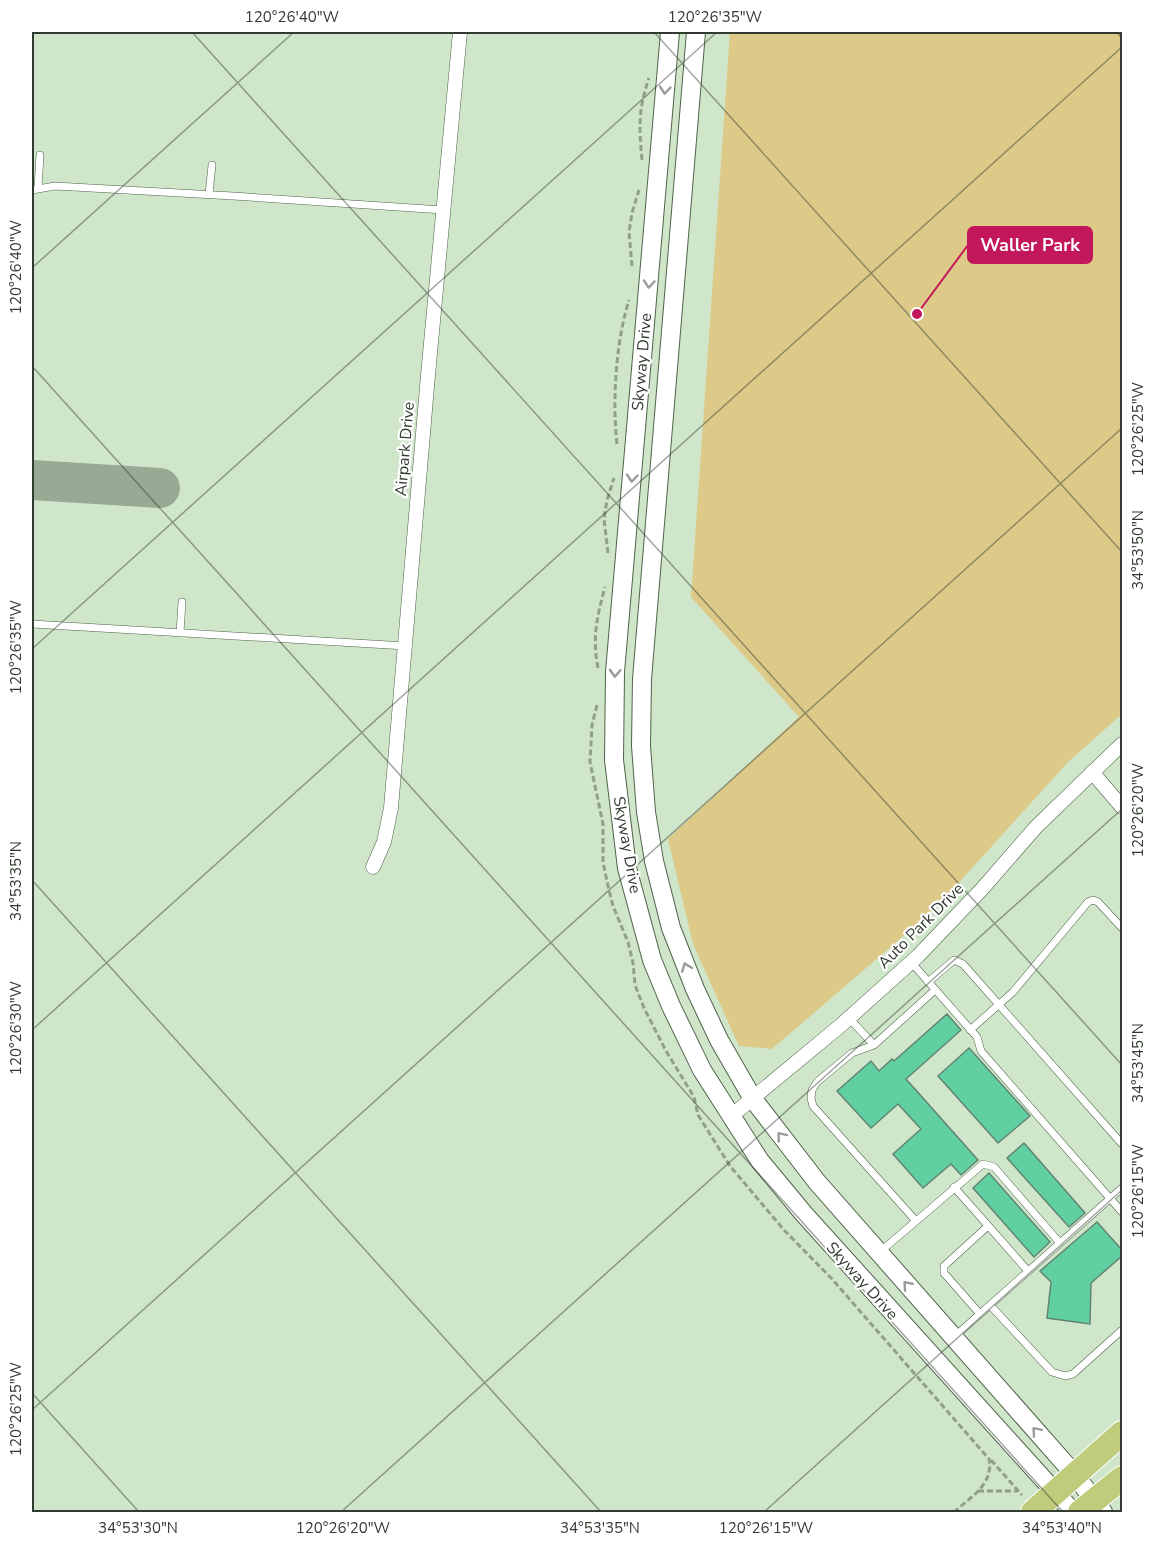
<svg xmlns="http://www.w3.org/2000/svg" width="1154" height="1544" font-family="'Nunito Sans',sans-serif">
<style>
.green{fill:#ddc988}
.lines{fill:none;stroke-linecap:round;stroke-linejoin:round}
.taxiway{stroke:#98aa94;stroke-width:40}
.building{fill:#60d0a2;stroke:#628473;stroke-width:1.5}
.lane-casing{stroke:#4f634a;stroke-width:8}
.street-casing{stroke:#4f634a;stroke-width:15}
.secondary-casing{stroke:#4f634a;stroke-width:20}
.highway-casing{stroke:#fff;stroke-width:26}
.path{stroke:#8fa08b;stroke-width:3;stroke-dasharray:6 3;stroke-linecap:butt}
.lane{stroke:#fff;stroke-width:7}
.street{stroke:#fff;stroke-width:14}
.secondary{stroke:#fff;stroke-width:18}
.highway{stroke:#bfcc7c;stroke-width:24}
.oneway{stroke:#989d97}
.ticks{fill:none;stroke:#313b2f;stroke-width:1.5;stroke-opacity:0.45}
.labels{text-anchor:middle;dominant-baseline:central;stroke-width:4.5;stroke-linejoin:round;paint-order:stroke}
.street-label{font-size:16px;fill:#313b2f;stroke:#fff}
.leader{fill:none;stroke:#c2185b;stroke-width:2}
.callout-dot{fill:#c2185b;stroke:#fff;stroke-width:2}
.callout{fill:#c2185b;stroke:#c2185b;stroke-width:2}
.callout-label{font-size:18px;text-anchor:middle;font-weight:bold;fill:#fff}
.neatline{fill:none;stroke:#313b2f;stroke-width:2}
.ticks-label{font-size:15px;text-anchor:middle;fill:#313b2f}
</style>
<rect width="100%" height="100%" fill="#cfe6ca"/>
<!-- green -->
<path class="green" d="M 730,32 L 1122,32 L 1122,714 L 1068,762 L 936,908 L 772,1049 L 739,1046 L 693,944 L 668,839 L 799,717 L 691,597 Z"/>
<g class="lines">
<!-- taxiway -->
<path class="taxiway" d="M 32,480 L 160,488"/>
</g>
<!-- building -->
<path class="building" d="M 947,1014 L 961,1030 L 906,1079 L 978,1160 L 961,1175 L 951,1164 L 923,1188 L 893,1154 L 921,1129 L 898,1104 L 871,1128 L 837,1091 L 871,1061 L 879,1071 L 892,1059 L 894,1061 Z
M 969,1048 L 1030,1116 L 998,1143 L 938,1076 Z
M 1024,1143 L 1085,1213 L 1069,1227 L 1007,1158 Z
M 989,1173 L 1050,1242 L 1034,1257 L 973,1188 Z
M 1097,1222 L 1122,1250 L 1122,1256 L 1091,1283 L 1090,1324 L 1047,1318 L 1051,1282 L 1040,1271 Z"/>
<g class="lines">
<!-- lane casing -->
<g class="lane-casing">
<path id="lane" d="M 38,188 L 40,155
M 32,190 L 55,186 L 233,196 L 443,210
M 209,194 L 212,165
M 32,624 L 406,646
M 180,633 L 182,602
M 911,962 L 977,1037 L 981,1051 L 1122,1212
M 928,982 L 954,960 L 963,964 L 1122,1144
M 849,1018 L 874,1045
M 970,1030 L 1013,992 L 1088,902 L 1093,900 L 1098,902 L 1122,928
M 954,1187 L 1028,1271
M 916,1221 L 813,1106 L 811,1098 L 812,1090 L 817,1082 L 852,1053 L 874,1045 L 935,990
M 881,1251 L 983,1164 L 994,1167 L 1060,1243
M 990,1305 L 1052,1372 L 1065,1376 L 1073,1374 L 1122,1330
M 980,1314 L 944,1273 L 944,1266 L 988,1226
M 954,1337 L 1122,1188"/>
</g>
<!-- street casing -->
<g class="street-casing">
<path id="street" d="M 1092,772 L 1122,807
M 373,867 L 384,842 L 391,808 L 428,375 L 460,32
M 730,1117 L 840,1026 L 918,956 L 982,889 L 1036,827 L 1122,744"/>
</g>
<!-- secondary casing -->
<g class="secondary-casing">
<path id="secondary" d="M 670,32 L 615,672 L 614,760 L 627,868 L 652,960 L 671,1006 L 702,1070 L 760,1161 L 804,1214 L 1073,1512
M 696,32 L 642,679 L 641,746 L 646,812 L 654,861 L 671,928 L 695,989 L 719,1040 L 753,1099 L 817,1182 L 1075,1475 L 1103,1512"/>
</g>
<!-- highway casing -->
<g class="highway-casing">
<path id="highway" d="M 1033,1512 L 1122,1433
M 1080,1512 L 1122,1478"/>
</g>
<!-- path -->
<path class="path" d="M 642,160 C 639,127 638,110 649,78
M 632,266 L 629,232 L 632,213 L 639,190
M 617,444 C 612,401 616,341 629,300
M 608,553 L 604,519 L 607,500 L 614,478
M 598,668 C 592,637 597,617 605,587
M 597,705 L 592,725 L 590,762 L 603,824 L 603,862 L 608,886 L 613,906 L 628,942 L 633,963 L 635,985 L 644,1008 L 666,1051 L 694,1097 L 698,1115 L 730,1166 L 784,1230 L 832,1279 L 989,1459 C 994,1484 971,1497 954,1512
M 991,1460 L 1022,1495
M 978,1491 L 1018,1491"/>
<!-- lane -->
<use href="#lane" class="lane"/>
<!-- street -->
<use href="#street" class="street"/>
<!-- secondary -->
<use href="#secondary" class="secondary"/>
<!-- highway -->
<use href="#highway" class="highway"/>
</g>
<!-- one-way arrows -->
<defs><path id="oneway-chevron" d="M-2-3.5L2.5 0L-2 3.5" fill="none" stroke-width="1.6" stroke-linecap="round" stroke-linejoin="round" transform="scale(1.5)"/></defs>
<g class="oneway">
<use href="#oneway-chevron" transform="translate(665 90) rotate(95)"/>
<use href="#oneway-chevron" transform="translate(649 284) rotate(95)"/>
<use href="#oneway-chevron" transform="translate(632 478) rotate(95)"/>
<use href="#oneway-chevron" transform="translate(615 673) rotate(93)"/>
<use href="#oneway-chevron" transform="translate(686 967) rotate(-111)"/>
<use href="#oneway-chevron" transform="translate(781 1136) rotate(-128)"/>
<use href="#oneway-chevron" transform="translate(907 1285) rotate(-131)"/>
<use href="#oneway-chevron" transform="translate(1036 1431) rotate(-131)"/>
</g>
<!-- ticks -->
<path class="ticks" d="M 192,32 L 1122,1065M 654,32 L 1122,552M 1116,32 L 1122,38M 32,268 L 294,32M 32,366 L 1063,1512M 32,649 L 717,32M 32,880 L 601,1512M 32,1030 L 1122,47M 32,1393 L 139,1512M 32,1410 L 1122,428M 341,1512 L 1122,809M 764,1512 L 1122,1190"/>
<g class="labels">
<!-- street labels -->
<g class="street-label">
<text transform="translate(642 362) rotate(-85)">Skyway Drive</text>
<text transform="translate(405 449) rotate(-85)">Airpark Drive</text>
<text transform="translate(627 845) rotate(80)">Skyway Drive</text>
<text transform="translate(921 926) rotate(-45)">Auto Park Drive</text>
<text transform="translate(862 1281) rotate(48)">Skyway Drive</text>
</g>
</g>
<!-- callouts -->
<path class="leader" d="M917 314L968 245"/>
<circle class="callout-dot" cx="917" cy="314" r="6"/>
<rect class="callout" x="968" y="227" width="124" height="36" rx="6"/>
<g class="callout-label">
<text x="1030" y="251">Waller Park</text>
</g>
<!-- border -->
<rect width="1154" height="1544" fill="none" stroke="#ffffff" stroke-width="66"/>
<rect x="33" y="33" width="1088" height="1478" class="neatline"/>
<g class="ticks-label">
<text x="292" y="22">120°26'40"W</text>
<text x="715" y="22">120°26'35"W</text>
<text transform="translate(16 267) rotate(-90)" y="5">120°26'40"W</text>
<text transform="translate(1138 429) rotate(-90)" y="5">120°26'25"W</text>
<text transform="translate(1138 550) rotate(-90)" y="5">34°53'50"N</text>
<text transform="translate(16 647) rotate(-90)" y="5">120°26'35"W</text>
<text transform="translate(1138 810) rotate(-90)" y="5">120°26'20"W</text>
<text transform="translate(16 881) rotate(-90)" y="5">34°53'35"N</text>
<text transform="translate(16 1028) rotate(-90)" y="5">120°26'30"W</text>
<text transform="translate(1138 1063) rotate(-90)" y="5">34°53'45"N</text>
<text transform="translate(1138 1191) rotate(-90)" y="5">120°26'15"W</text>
<text transform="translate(16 1409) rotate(-90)" y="5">120°26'25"W</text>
<text x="138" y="1533">34°53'30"N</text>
<text x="343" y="1533">120°26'20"W</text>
<text x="600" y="1533">34°53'35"N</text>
<text x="766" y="1533">120°26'15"W</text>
<text x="1062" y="1533">34°53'40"N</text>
</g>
</svg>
